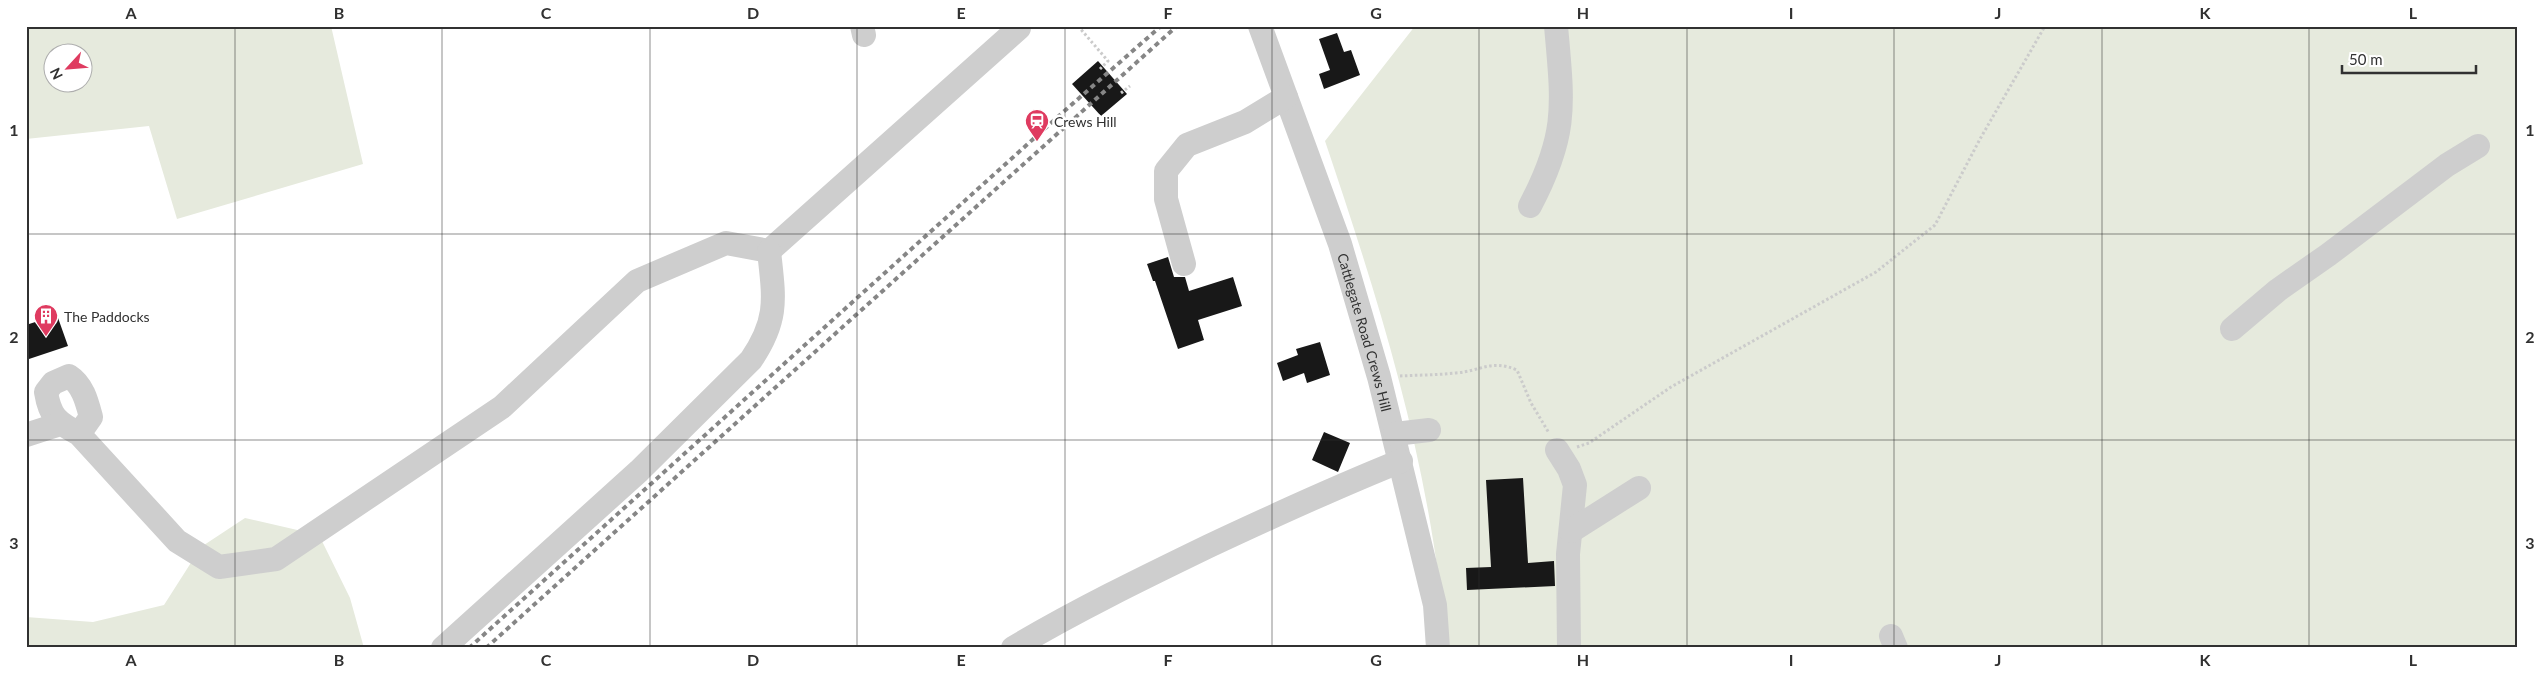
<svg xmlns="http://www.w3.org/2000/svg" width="2544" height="674" font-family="Lato,sans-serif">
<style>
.green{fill:#e6eadd;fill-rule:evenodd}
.building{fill:#181818}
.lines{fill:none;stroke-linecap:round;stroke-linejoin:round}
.path{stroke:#cbcbcb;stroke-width:3;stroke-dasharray:2.5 2.5;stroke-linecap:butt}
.minor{stroke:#cecece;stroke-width:24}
.rail{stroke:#868686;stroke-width:4;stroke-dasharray:5 4;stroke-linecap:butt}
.grid{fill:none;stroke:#313131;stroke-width:1;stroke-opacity:0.55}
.labels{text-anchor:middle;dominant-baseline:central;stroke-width:5;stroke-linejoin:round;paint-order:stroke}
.poi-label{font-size:14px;fill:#313131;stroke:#fff;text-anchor:start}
.street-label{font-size:14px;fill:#313131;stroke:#fff}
.neatline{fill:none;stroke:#313131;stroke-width:2}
.grid-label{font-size:16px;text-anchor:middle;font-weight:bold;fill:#313131}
</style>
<rect width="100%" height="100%" fill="#fff"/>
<!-- green -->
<path class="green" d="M 26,26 L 331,26 L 363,164 L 177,219 L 149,126 L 26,139 ZM 52,52 L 82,52 L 82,82 L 52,82 Z
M 1415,26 L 2518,26 L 2518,648 L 1446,648 C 1432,469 1382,310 1325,141 Z
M 245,518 L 319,535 L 350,598 L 364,648 L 26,648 L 26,617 L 93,622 L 164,605 L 201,547 Z"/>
<!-- building -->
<path class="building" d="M 1337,33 L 1344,52 L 1351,50 L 1360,75 L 1324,89 L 1319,74 L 1330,70 L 1319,39 Z
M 1098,61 L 1127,94 L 1101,116 L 1072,84 Z
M 1168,257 L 1174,277 L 1185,277 L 1189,291 L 1233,277 L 1242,306 L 1198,320 L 1204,340 L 1178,349 L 1155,281 L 1153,281 L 1147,264 Z
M 57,315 L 68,346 L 26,360 L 26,325 Z
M 1320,342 L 1330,375 L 1307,383 L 1304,373 L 1283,381 L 1277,363 L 1298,355 L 1296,349 Z
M 1324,432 L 1350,443 L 1338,472 L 1312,460 Z
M 1523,478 L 1528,563 L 1554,561 L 1555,586 L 1467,590 L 1466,568 L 1491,567 L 1486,480 Z"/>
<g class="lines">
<!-- path -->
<path class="path" d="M 1078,26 L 1108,61 L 1100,69
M 1121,93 L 1130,86
M 1400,376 C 1418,375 1437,375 1456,373 C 1481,371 1491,359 1517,370 L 1531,403 L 1549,433
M 1577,447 L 1589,443 L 1671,387 L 1876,272 L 1935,225 L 1980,139 L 2045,26"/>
<!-- minor -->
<g class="minor">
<path d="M 862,26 L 864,35"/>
<path id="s1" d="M 1260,26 L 1340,244 L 1379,377 L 1435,605 L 1438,648"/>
<path d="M 1530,206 C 1568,134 1563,105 1556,26"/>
<path d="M 1184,264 L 1166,199 L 1166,171 L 1187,145 L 1245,122 L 1286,97"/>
<path d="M 2232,329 L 2278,290 L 2328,255 L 2447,165 L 2478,146"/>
<path d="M 79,434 L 91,417 C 87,402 83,385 69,376 L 53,383 L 46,392 C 50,417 57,422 79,434 L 177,541 L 219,567 L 276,559 L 502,407 L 637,281 L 726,243 L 769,251 L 1019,28"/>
<path d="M 1395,434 L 1429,430"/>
<path d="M 26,435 L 60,424"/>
<path d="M 1557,450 L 1569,469 L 1575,485 L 1568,554 L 1569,648"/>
<path d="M 1571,531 L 1639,488"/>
<path d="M 1891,636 L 1896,648"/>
<path d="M 443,648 L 639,471 L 751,360 C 779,319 774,298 769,251"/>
<path d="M 1013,648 C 1077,610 1143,578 1209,546 C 1273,516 1336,487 1401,461"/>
</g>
<!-- rail -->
<path class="rail" d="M 469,648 L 1061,114 L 1161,26
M 486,648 L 1177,26"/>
</g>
<!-- grid -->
<path class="grid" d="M 235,26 L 235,648M 442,26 L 442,648M 650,26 L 650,648M 857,26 L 857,648M 1065,26 L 1065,648M 1272,26 L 1272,648M 1479,26 L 1479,648M 1687,26 L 1687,648M 1894,26 L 1894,648M 2102,26 L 2102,648M 2309,26 L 2309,648M 26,234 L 2518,234M 26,440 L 2518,440"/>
<!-- icons -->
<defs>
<g id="station-pin" transform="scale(1.25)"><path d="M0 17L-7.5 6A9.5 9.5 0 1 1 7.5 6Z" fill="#df3b60" stroke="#fff"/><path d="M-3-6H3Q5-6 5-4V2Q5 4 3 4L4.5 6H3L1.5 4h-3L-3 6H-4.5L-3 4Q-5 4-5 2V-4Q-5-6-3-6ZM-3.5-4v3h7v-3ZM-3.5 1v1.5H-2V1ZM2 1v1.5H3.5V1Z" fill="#fff"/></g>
<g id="building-pin" transform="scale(1.25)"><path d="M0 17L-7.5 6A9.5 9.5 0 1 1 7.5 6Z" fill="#df3b60" stroke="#fff"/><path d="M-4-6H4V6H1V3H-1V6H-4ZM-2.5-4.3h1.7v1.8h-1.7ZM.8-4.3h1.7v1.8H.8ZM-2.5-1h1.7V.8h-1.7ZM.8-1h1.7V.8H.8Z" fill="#fff"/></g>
</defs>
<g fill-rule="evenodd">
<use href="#station-pin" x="1037" y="121"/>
<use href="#building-pin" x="46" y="316"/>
</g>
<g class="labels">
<!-- poi labels -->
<g class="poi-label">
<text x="1054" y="121">Crews Hill</text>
<text x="64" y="316">The Paddocks</text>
</g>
<!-- street labels -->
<g class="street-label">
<text stroke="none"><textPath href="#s1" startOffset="324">Cattlegate Road Crews Hill</textPath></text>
</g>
</g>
<!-- border -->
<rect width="2544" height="674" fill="none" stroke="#ffffff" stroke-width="55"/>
<!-- north arrow -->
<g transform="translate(68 68) rotate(244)"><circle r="24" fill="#ffffff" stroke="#adadad"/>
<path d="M0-4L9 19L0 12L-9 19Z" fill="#df3b60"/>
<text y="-8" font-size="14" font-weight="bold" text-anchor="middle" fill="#313131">N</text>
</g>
<!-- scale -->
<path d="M2342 65v8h134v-8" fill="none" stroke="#313131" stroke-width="2.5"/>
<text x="2349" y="65" font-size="15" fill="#313131" stroke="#ffffff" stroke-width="4" paint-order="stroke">50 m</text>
<rect x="28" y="28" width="2488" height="618" class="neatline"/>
<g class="grid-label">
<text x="131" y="19">A</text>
<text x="339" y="19">B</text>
<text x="546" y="19">C</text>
<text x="753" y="19">D</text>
<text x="961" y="19">E</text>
<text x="1168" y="19">F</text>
<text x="1376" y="19">G</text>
<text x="1583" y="19">H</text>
<text x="1791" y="19">I</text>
<text x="1998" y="19">J</text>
<text x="2205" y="19">K</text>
<text x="2413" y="19">L</text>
<text x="14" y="136">1</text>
<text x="2530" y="136">1</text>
<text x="14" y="343">2</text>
<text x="2530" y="343">2</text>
<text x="14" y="549">3</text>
<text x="2530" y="549">3</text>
<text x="131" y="666">A</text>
<text x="339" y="666">B</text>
<text x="546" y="666">C</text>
<text x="753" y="666">D</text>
<text x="961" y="666">E</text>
<text x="1168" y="666">F</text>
<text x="1376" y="666">G</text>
<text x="1583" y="666">H</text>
<text x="1791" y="666">I</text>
<text x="1998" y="666">J</text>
<text x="2205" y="666">K</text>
<text x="2413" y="666">L</text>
</g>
</svg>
